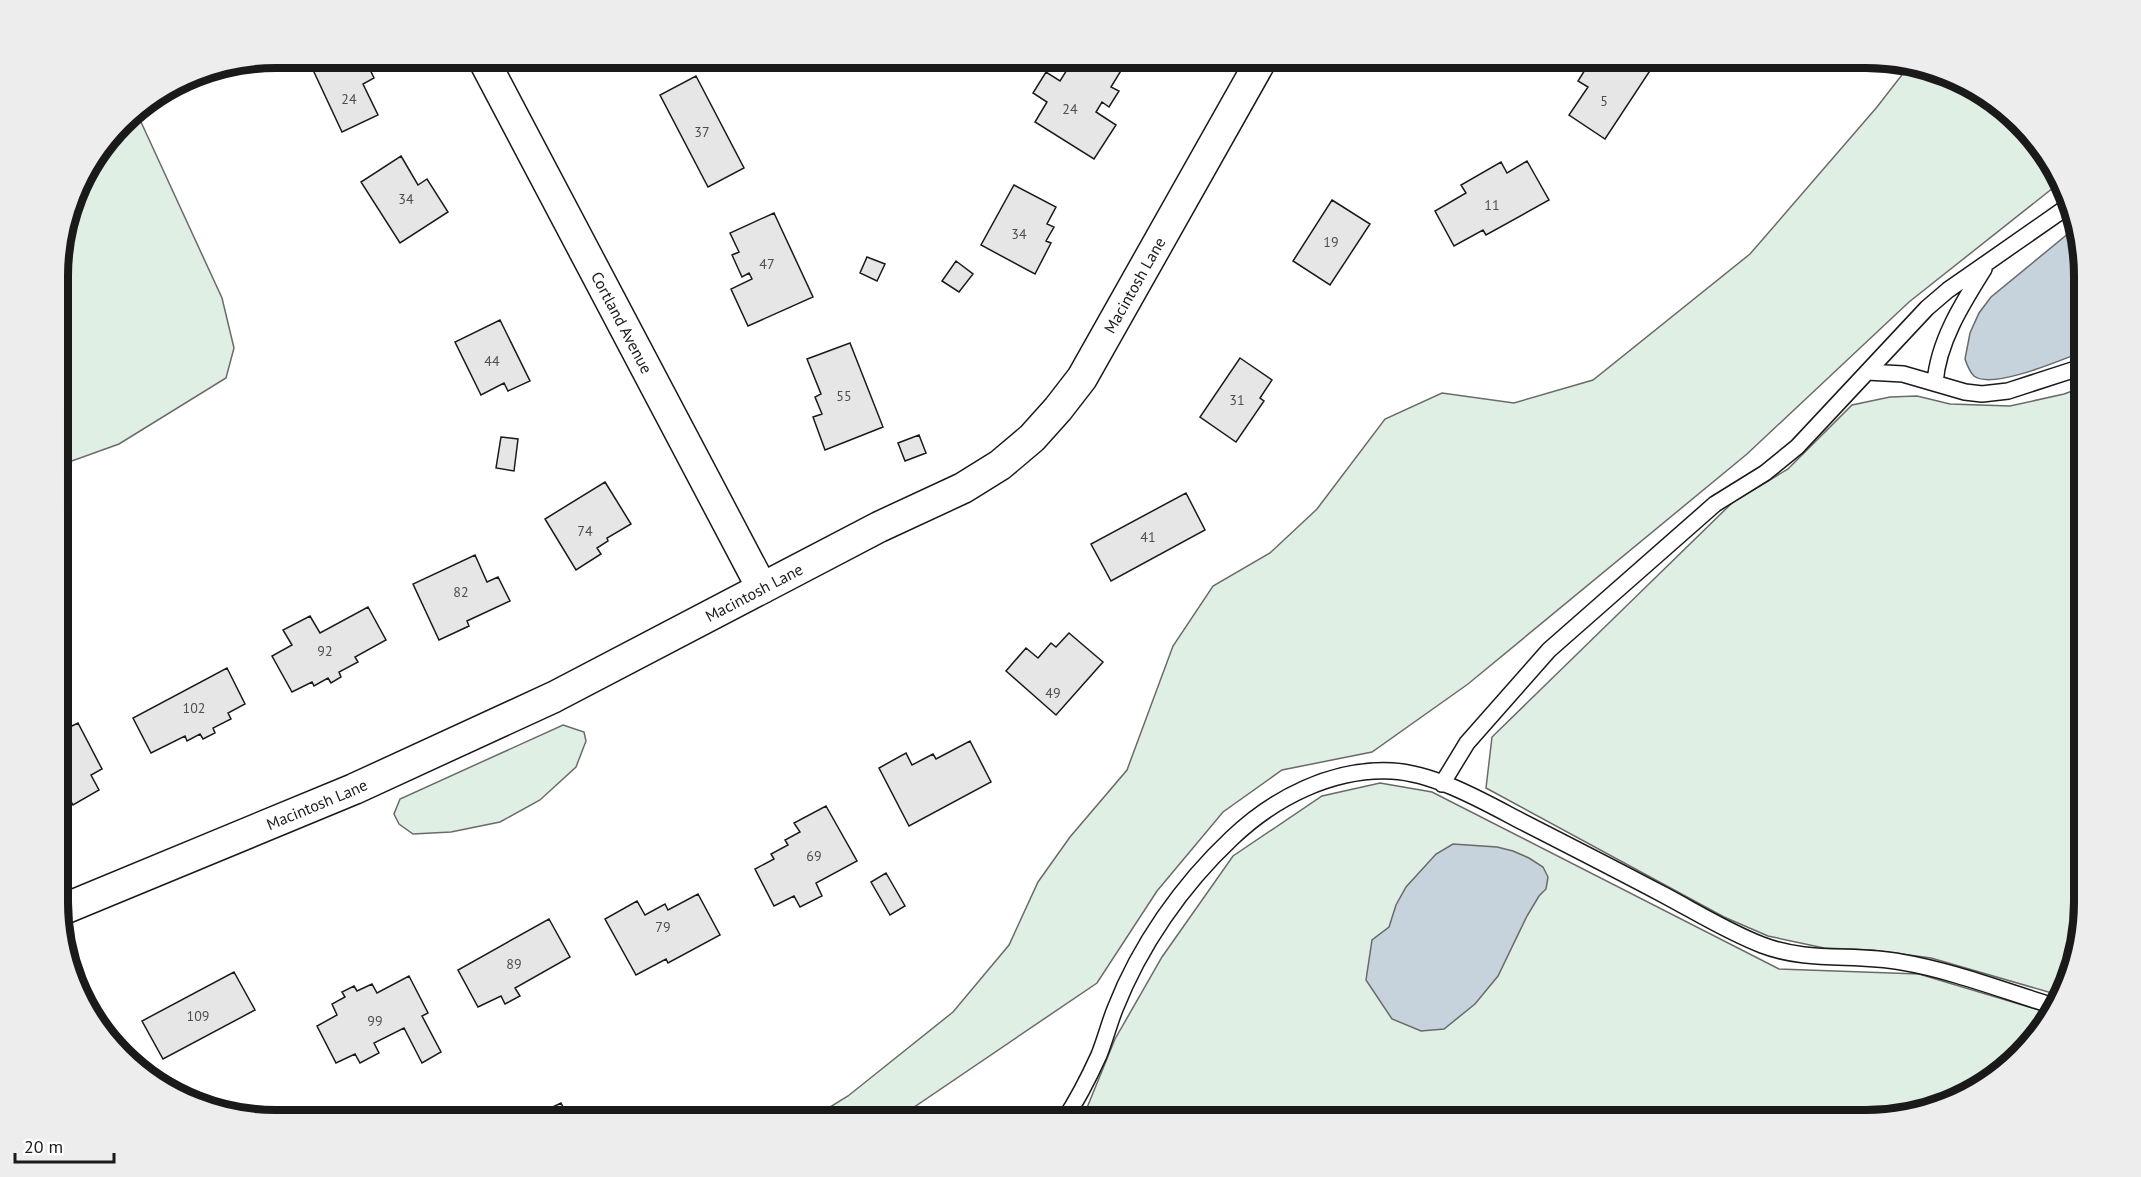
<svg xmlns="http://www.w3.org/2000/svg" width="2141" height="1177" font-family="'PT Sans',sans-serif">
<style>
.green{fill:#e0efe3;stroke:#6a6a6a;stroke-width:1.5}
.water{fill:#c6d2dc;stroke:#6a6a6a;stroke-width:1.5}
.building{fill:#e6e6e6;stroke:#1a1a1a;stroke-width:1.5}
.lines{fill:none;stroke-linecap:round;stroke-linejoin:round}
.lane-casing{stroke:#1a1a1a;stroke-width:18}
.street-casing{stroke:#1a1a1a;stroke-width:33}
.lane{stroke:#fff;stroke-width:15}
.street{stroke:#fff;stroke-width:30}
.labels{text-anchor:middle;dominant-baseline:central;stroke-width:4.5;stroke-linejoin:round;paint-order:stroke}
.number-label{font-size:14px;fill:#4d4d4d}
.street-label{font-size:16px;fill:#1a1a1a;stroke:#fff}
.rim{fill:none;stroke:#1a1a1a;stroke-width:8}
</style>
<rect width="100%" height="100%" fill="#fff"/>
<!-- green -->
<path class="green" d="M 1908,67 L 1962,80 L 2047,154 L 2058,184 L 1909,302 L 1747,454 L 1468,684 L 1372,752 L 1282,770 L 1223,812 L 1157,891 L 1097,983 L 895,1120 L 809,1120 L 848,1096 L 953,1012 L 1009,945 L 1038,882 L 1070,837 L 1127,770 L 1173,646 L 1213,586 L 1270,553 L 1317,509 L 1385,419 L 1442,393 L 1514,403 L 1593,380 L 1750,254 L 1877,107 Z
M 135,109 L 222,298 L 234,348 L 226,378 L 119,444 L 58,466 L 57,261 L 80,179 Z
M 2083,387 L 2084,901 L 2062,996 L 1931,958 L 1872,950 L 1824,948 L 1768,936 L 1724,917 L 1486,788 L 1492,737 L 1733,502 L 1788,469 L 1852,405 L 1890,397 L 1917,396 L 1950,404 L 2010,406 L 2064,394 Z
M 563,725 L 584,732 L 586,741 L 576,767 L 540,800 L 500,822 L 451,832 L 413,834 L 399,824 L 394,814 L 400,799 Z
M 1380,783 L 1432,792 L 1779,969 L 1919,974 L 2049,1013 L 1986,1083 L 1879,1120 L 1082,1120 L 1115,1039 L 1162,957 L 1233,856 L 1322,796 Z"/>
<!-- water -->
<path class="water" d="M 2075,228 L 2082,248 L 2082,352 C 2061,360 1992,390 1974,376 C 1970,372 1967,365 1965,359 L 1970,333 L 1979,313 L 1991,297 Z
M 1453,844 L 1497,847 L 1513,851 L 1529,858 L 1543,867 L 1548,877 L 1546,889 L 1539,896 L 1527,916 L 1498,976 L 1475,1004 L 1444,1029 L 1421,1031 L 1392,1019 L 1366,980 L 1372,940 L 1389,927 L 1396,905 L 1406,887 L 1436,854 Z"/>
<!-- building -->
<path class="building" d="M 307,57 L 364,57 L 374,78 L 363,84 L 378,115 L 342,132 Z
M 1075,57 L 1102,57 L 1122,69 L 1111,87 L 1119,91 L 1109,107 L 1102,102 L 1096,112 L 1116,125 L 1094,159 L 1035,122 L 1047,102 L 1033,93 L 1046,72 L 1060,81 Z
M 1593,57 L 1659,57 L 1605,139 L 1569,115 L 1588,87 L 1578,81 Z
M 696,76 L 744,168 L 708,187 L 660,95 Z
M 401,156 L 418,185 L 427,179 L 448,212 L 400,243 L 361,182 Z
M 1527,161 L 1549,200 L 1486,235 L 1483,230 L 1454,246 L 1435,211 L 1466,193 L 1461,185 L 1501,162 L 1507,173 Z
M 1014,185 L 1056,207 L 1047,224 L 1054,227 L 1046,241 L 1051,243 L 1035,274 L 981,245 Z
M 1332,200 L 1370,224 L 1330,285 L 1293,261 Z
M 774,213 L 813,297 L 748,326 L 731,289 L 752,279 L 749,273 L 742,277 L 732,255 L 739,252 L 730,233 Z
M 867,257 L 885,264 L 877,281 L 860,273 Z
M 956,261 L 973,274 L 959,292 L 942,281 Z
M 500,320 L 530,381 L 508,391 L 504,383 L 481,395 L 455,342 Z
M 850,343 L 883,427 L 825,450 L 813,417 L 822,414 L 815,397 L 821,394 L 807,359 Z
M 1240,358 L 1272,380 L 1260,398 L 1264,401 L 1236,442 L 1200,417 Z
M 919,435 L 926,453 L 905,461 L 898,443 Z
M 501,437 L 518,439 L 514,471 L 496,468 Z
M 605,482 L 631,524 L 607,538 L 608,541 L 597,548 L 601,554 L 576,570 L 545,519 Z
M 1186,493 L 1205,530 L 1111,581 L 1091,544 Z
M 475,555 L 487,582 L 498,577 L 510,601 L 467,621 L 469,626 L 439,640 L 413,584 Z
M 368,607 L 386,640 L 355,657 L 358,662 L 339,672 L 341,677 L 331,683 L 328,678 L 314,686 L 312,682 L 292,692 L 272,656 L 292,645 L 283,630 L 310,616 L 320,633 Z
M 1069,633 L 1103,662 L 1056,715 L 1006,671 L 1026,648 L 1038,658 L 1051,643 L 1056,647 Z
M 227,668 L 245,704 L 228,713 L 231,719 L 213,728 L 215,733 L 203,739 L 200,734 L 187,741 L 185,736 L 151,753 L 133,718 Z
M 62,709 L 72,726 L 78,723 L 102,769 L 91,775 L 99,790 L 73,805 L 60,781 L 59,782 L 58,711 Z
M 970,741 L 991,782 L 909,826 L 879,768 L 906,753 L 912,765 L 933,754 L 936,759 Z
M 826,806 L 857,861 L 816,883 L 822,896 L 800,907 L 794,896 L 774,906 L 755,869 L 774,859 L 771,854 L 788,845 L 785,840 L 800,832 L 794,823 Z
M 886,873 L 905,906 L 890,915 L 871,882 Z
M 698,894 L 720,935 L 668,963 L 666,959 L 636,975 L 605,919 L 637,901 L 645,915 L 665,904 L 668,910 Z
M 549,919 L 570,957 L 515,988 L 520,996 L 505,1004 L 501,996 L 478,1007 L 458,970 Z
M 234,972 L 255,1010 L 163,1059 L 142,1021 Z
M 409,976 L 428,1013 L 422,1016 L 441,1052 L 422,1063 L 404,1028 L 374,1043 L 379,1053 L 360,1063 L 355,1054 L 336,1063 L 317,1026 L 337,1015 L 332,1004 L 345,997 L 342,992 L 354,986 L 357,991 L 372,984 L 377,993 Z
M 561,1103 L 569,1119 L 526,1120 Z"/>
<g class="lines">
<!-- lane casing -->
<g class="lane-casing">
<path id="lane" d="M 1867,372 L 1903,374 L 1965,392 L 1982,394 L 2008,391 L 2082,367
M 1935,383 C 1938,342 1962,304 1984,269
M 1442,784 L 1467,743 L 1549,650 L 1715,504 L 1765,473 L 1797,447 L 1927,308 L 1948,290 L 2067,207
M 1064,1120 C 1078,1099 1089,1077 1099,1055 C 1105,1040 1109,1024 1115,1009 C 1140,945 1182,885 1232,838 C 1274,798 1332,768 1392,771 C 1433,773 1481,800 1517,819 C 1566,844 1615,869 1664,895 C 1696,912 1728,932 1762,945 C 1809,963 1854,953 1901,962 C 1954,971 2004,991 2054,1006"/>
</g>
<!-- street casing -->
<g class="street-casing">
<g id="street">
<path id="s1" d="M 482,57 L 762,588"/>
<path id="s2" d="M 59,911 L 354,789 L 554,697 L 879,527 L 963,488 L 1000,465 L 1032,438 L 1058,409 L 1082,378 L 1263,57"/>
</g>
</g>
<!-- lane -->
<use href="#lane" class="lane"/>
<!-- street -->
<use href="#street" class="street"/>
</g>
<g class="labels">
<!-- number labels -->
<g class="number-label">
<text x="349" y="99">24</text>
<text x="1604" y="101">5</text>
<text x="1070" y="109">24</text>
<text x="702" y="132">37</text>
<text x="406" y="199">34</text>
<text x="1492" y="205">11</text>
<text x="1019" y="234">34</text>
<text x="1331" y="242">19</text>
<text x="767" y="264">47</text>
<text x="492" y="361">44</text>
<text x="844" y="396">55</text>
<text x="1237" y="400">31</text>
<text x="585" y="531">74</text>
<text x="1148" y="537">41</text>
<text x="461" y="592">82</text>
<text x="325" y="651">92</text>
<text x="1053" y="693">49</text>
<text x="194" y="708">102</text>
<text x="814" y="856">69</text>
<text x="663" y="927">79</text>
<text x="514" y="964">89</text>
<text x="198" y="1016">109</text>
<text x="375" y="1021">99</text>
</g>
<!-- street labels -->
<g class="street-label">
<text stroke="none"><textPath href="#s2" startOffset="1269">Macintosh Lane</textPath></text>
<text stroke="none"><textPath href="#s1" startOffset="300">Cortland Avenue</textPath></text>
<text stroke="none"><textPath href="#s2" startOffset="765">Macintosh Lane</textPath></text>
<text stroke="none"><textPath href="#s2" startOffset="279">Macintosh Lane</textPath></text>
</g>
</g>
<!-- crop -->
<path d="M0 0H2141V1177H0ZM276 68H1866A208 208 0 0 1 2074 276V902A208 208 0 0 1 1866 1110H276A208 208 0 0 1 68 902V276A208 208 0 0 1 276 68Z" fill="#ededed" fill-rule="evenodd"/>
<path class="rim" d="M276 68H1866A208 208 0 0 1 2074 276V902A208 208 0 0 1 1866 1110H276A208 208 0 0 1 68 902V276A208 208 0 0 1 276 68Z"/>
<!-- scale -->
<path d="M15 1153v9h99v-9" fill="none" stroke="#1a1a1a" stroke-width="3"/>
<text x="24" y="1153" font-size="18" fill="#1a1a1a" stroke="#ffffff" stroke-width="4.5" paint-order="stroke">20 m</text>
</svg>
